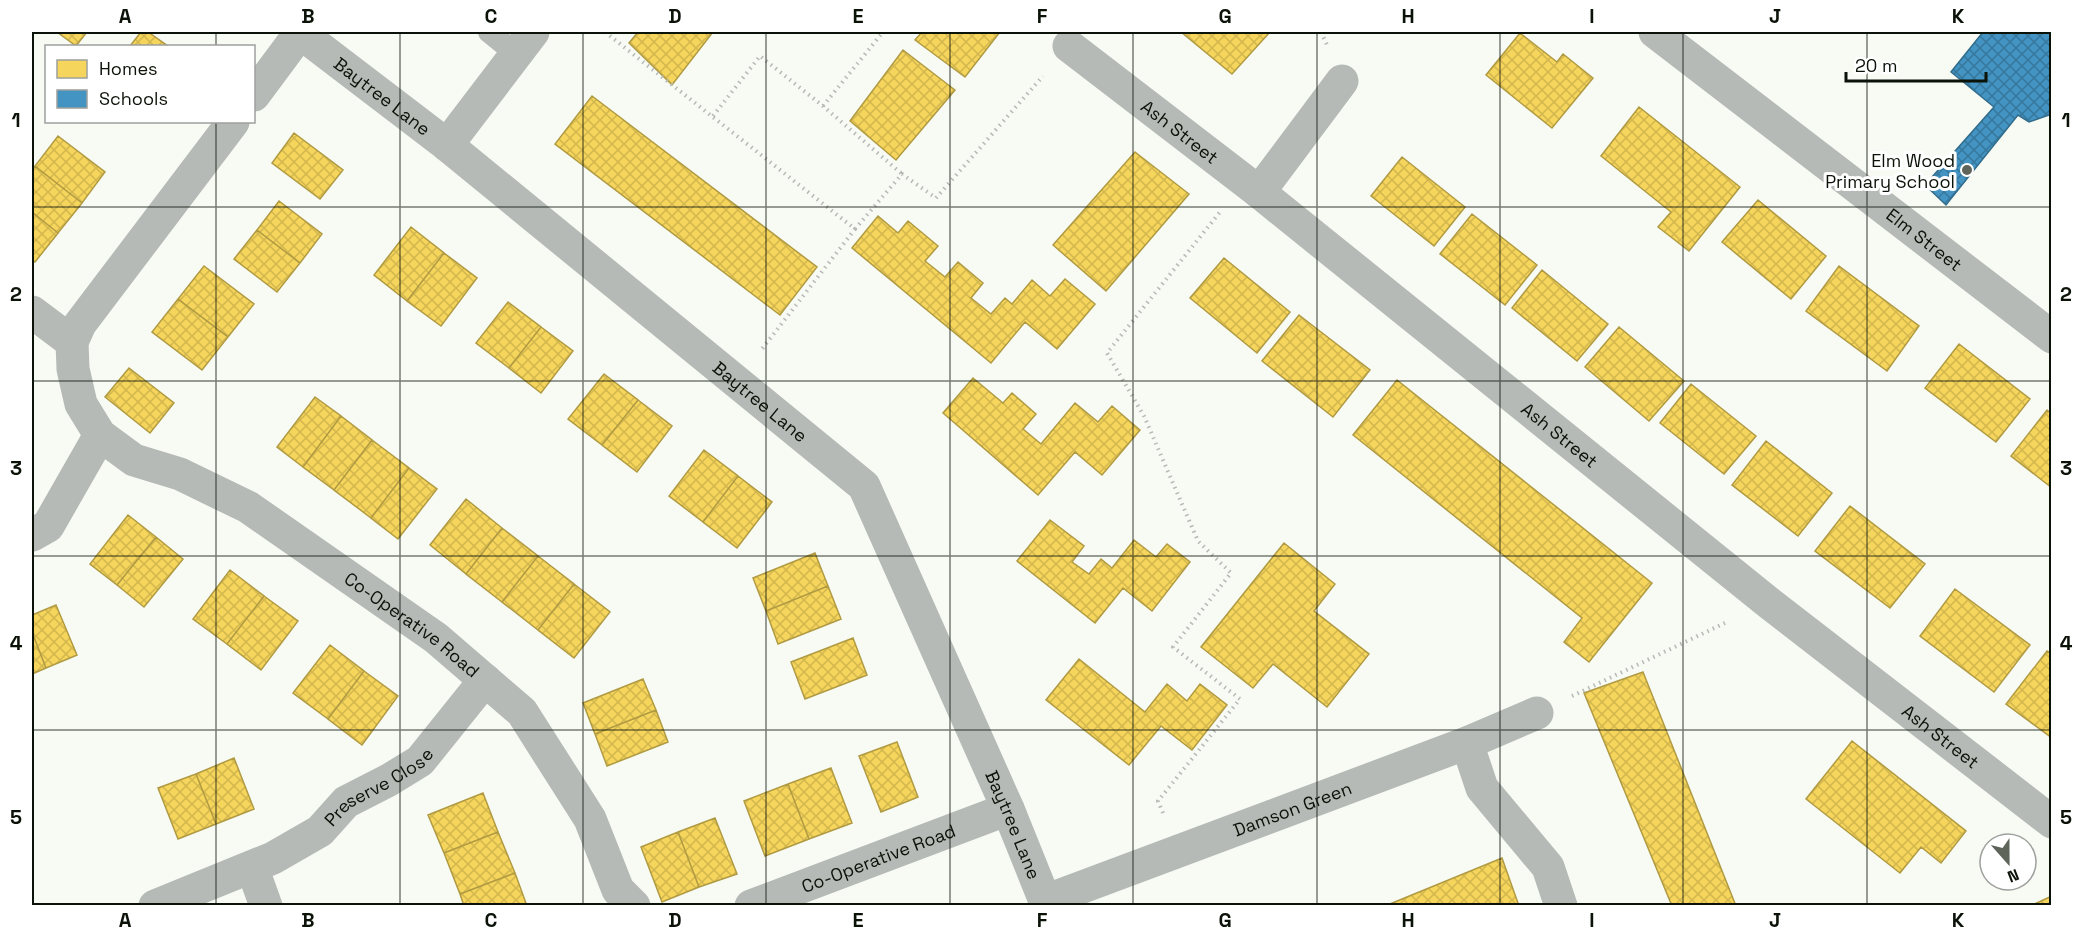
<svg xmlns="http://www.w3.org/2000/svg" width="2083" height="937" font-family="'Space Grotesk',sans-serif">
<style>
.homes{fill:url(#homes-cross-hatch);stroke:#b09a42;stroke-width:1.5}
.schools{fill:url(#schools-cross-hatch);stroke:#326c8b;stroke-width:1.5}
.lines{fill:none;stroke-linecap:round;stroke-linejoin:round}
.path{stroke:#b6bab7;stroke-width:4;stroke-dasharray:1.5 4.5;stroke-linecap:butt}
.service{stroke:#b5bab7;stroke-width:22}
.minor{stroke:#b5bab7;stroke-width:33}
.grid{fill:none;stroke:#0b1207;stroke-width:1.5;stroke-opacity:0.55}
.poi-dot{fill:#5e645a;stroke:#fff;stroke-width:2}
.labels{text-anchor:middle;dominant-baseline:central;stroke-width:6;stroke-linejoin:round;paint-order:stroke}
.street-label{font-size:18px;fill:#0b1207;stroke:#fff}
.poi-label{font-size:18px;fill:#0b1207;stroke:#fff;text-anchor:end}
.neatline{fill:none;stroke:#0b1207;stroke-width:2}
.grid-label{font-size:20px;text-anchor:middle;font-weight:bold;fill:#0b1207}
</style>
<defs>
<pattern id="homes-cross-hatch" width="8" height="8" patternUnits="userSpaceOnUse" patternTransform="scale(1.5)"><rect width="8" height="8" fill="#f6d55c"/><path d="M0 0l8 8M0 8l8-8" fill="none" stroke="#d2b64e"/></pattern>
<pattern id="schools-cross-hatch" width="8" height="8" patternUnits="userSpaceOnUse" patternTransform="scale(1.5)"><rect width="8" height="8" fill="#4393c3"/><path d="M0 0l8 8M0 8l8-8" fill="none" stroke="#36779c"/></pattern>
</defs>
<rect width="100%" height="100%" fill="#f7fbf4"/>
<!-- homes -->
<path class="homes" d="M 57,32 L 87,32 L 76,46 Z
M 141,32 L 148,32 L 168,46 L 130,46 Z
M 638,32 L 713,32 L 672,85 L 629,43 Z
M 922,32 L 1000,32 L 965,77 L 915,40 Z
M 1181,32 L 1270,32 L 1232,74 Z
M 1520,33 L 1557,62 L 1563,54 L 1593,78 L 1552,128 L 1486,75 Z
M 903,50 L 955,90 L 896,160 L 850,121 Z
M 592,96 L 817,267 L 780,315 L 555,144 Z
M 1639,107 L 1740,187 L 1689,251 L 1658,227 L 1671,212 L 1601,156 Z
M 294,133 L 343,170 L 320,199 L 272,163 Z
M 58,136 L 105,172 L 82,203 L 35,166 Z
M 1135,152 L 1189,194 L 1106,291 L 1053,245 Z
M 1402,157 L 1465,207 L 1434,246 L 1371,196 Z
M 35,166 L 82,203 L 58,233 L 32,212 L 32,170 Z
M 1758,200 L 1826,256 L 1791,299 L 1722,242 Z
M 279,201 L 322,234 L 300,263 L 257,230 Z
M 32,212 L 58,233 L 35,262 L 32,260 Z
M 1472,214 L 1537,265 L 1505,305 L 1440,254 Z
M 878,216 L 898,233 L 908,221 L 938,246 L 925,261 L 945,277 L 958,262 L 983,283 L 971,298 L 991,314 L 1005,298 L 1012,304 L 1032,280 L 1050,296 L 1065,279 L 1095,304 L 1057,349 L 1025,322 L 991,363 L 852,248 Z
M 411,227 L 444,253 L 407,301 L 374,275 Z
M 257,230 L 300,263 L 277,292 L 234,259 Z
M 444,253 L 477,278 L 441,326 L 407,301 Z
M 1224,258 L 1290,312 L 1257,353 L 1190,298 Z
M 204,266 L 254,304 L 228,337 L 178,299 Z
M 1839,266 L 1919,326 L 1887,371 L 1806,311 Z
M 1542,270 L 1608,324 L 1577,361 L 1512,308 Z
M 178,299 L 228,337 L 202,370 L 152,332 Z
M 508,302 L 541,327 L 509,368 L 476,343 Z
M 1299,315 L 1370,370 L 1333,417 L 1262,361 Z
M 541,327 L 573,351 L 541,393 L 509,368 Z
M 1619,327 L 1684,381 L 1649,421 L 1585,367 Z
M 1959,344 L 2030,399 L 1996,442 L 1925,388 Z
M 129,368 L 174,403 L 150,433 L 105,397 Z
M 604,374 L 638,400 L 602,445 L 568,419 Z
M 973,378 L 1003,403 L 1012,393 L 1036,414 L 1023,429 L 1041,444 L 1075,403 L 1098,422 L 1112,406 L 1140,430 L 1102,475 L 1075,452 L 1038,495 L 943,413 Z
M 1397,380 L 1652,583 L 1589,662 L 1564,642 L 1582,618 L 1353,435 Z
M 1691,384 L 1756,436 L 1724,474 L 1660,423 Z
M 315,397 L 341,416 L 303,467 L 277,447 Z
M 638,400 L 672,426 L 637,472 L 602,445 Z
M 2047,410 L 2052,414 L 2052,488 L 2011,456 Z
M 341,416 L 372,440 L 334,490 L 303,467 Z
M 372,440 L 409,468 L 371,518 L 334,490 Z
M 1766,441 L 1832,493 L 1798,536 L 1732,485 Z
M 704,450 L 738,476 L 703,522 L 669,496 Z
M 409,468 L 437,489 L 398,539 L 371,518 Z
M 738,476 L 772,502 L 737,548 L 703,522 Z
M 466,499 L 502,528 L 466,574 L 430,545 Z
M 1850,506 L 1925,564 L 1890,608 L 1815,551 Z
M 128,515 L 156,537 L 117,585 L 90,564 Z
M 1050,520 L 1084,546 L 1072,562 L 1089,574 L 1101,559 L 1112,568 L 1134,540 L 1156,557 L 1167,544 L 1190,562 L 1152,611 L 1123,588 L 1095,623 L 1017,561 Z
M 502,528 L 538,556 L 502,602 L 466,574 Z
M 156,537 L 183,559 L 144,607 L 117,585 Z
M 1284,543 L 1335,584 L 1314,611 L 1369,654 L 1327,707 L 1273,664 L 1253,688 L 1201,647 Z
M 815,553 L 828,586 L 766,611 L 753,578 Z
M 538,556 L 574,584 L 538,630 L 502,602 Z
M 230,570 L 264,596 L 227,644 L 193,619 Z
M 574,584 L 610,612 L 574,658 L 538,630 Z
M 828,586 L 841,619 L 778,644 L 766,611 Z
M 1955,589 L 2030,645 L 1994,692 L 1920,636 Z
M 264,596 L 298,621 L 261,670 L 227,644 Z
M 56,605 L 77,655 L 46,668 L 32,632 L 32,615 Z
M 32,632 L 46,668 L 32,674 Z
M 853,638 L 867,675 L 805,699 L 791,662 Z
M 330,645 L 364,671 L 328,719 L 293,693 Z
M 2047,651 L 2052,654 L 2052,738 L 2006,704 Z
M 1079,659 L 1145,712 L 1167,684 L 1187,701 L 1200,684 L 1227,705 L 1192,750 L 1161,726 L 1129,765 L 1046,700 Z
M 364,671 L 398,696 L 362,745 L 328,719 Z
M 1643,672 L 1736,906 L 1672,906 L 1584,693 Z
M 643,679 L 656,710 L 595,734 L 583,703 Z
M 656,710 L 668,742 L 607,766 L 595,734 Z
M 1852,741 L 1966,831 L 1941,863 L 1921,847 L 1900,873 L 1806,799 Z
M 897,742 L 918,797 L 881,812 L 859,756 Z
M 234,758 L 254,809 L 216,824 L 196,774 Z
M 831,768 L 852,823 L 809,839 L 788,784 Z
M 196,774 L 216,824 L 178,839 L 158,788 Z
M 788,784 L 809,839 L 765,856 L 744,801 Z
M 483,793 L 498,832 L 444,853 L 428,815 Z
M 715,818 L 737,874 L 699,887 L 678,832 Z
M 498,832 L 515,873 L 460,894 L 444,853 Z
M 678,832 L 699,887 L 662,902 L 641,847 Z
M 1502,858 L 1519,906 L 1385,906 Z
M 515,873 L 527,906 L 464,906 L 460,894 Z
M 2052,896 L 2052,906 L 2030,906 Z"/>
<!-- schools -->
<path class="schools" d="M 1983,32 L 2052,32 L 2052,114 L 2029,122 L 2018,115 L 1946,205 L 1925,185 L 1994,107 L 1951,72 Z"/>
<g class="lines">
<!-- path -->
<path class="path" d="M 605,32 L 855,229 L 762,349
M 1321,32 L 1327,45
M 823,106 L 883,32
M 713,116 L 760,56 L 823,106 L 902,174
M 855,229 L 902,174 L 936,198 L 1043,76
M 1572,696 L 1727,622
M 1163,813 L 1158,801 L 1240,699 L 1173,647 L 1231,573 L 1198,541 L 1144,416 L 1107,353 L 1220,212"/>
<!-- service -->
<path class="service" d="M 489,32 L 515,53"/>
<!-- minor -->
<g class="minor">
<path id="s1" d="M 299,32 L 447,145 L 864,486 L 1008,809 L 1047,906"/>
<path id="s2" d="M 1655,32 L 2052,337"/>
<path id="s3" d="M 1069,46 L 1259,192 L 1769,603 L 2052,822"/>
<path d="M 254,95 L 300,33"/>
<path id="s4" d="M 233,122 L 80,324 L 72,342 L 73,369 L 81,404 L 100,435 L 134,460 L 180,474 L 248,507 L 436,638 L 522,712 L 590,819 L 618,890 L 634,906"/>
<path d="M 447,145 L 533,32"/>
<path d="M 1259,192 L 1342,81"/>
<path d="M 32,312 L 72,342"/>
<path d="M 32,535 L 48,526 L 100,435"/>
<path d="M 1467,743 L 1482,788 L 1548,867 L 1561,906"/>
<path d="M 252,867 L 266,906"/>
<path id="s5" d="M 1045,901 L 1467,743 L 1537,713"/>
<path id="s6" d="M 155,906 L 273,858 L 320,831 L 346,802 L 389,780 L 420,761 L 485,680"/>
<path id="s7" d="M 751,906 L 1008,809"/>
</g>
</g>
<!-- grid -->
<path class="grid" d="M 216,32 L 216,46M 400,32 L 400,906M 583,32 L 583,906M 766,32 L 766,906M 950,32 L 950,906M 1133,32 L 1133,906M 1317,32 L 1317,906M 1500,32 L 1500,906M 1683,32 L 1683,906M 1867,32 L 1867,906M 216,122 L 216,906M 32,207 L 2052,207M 32,381 L 2052,381M 32,556 L 2052,556M 32,730 L 2052,730"/>
<!-- markers -->
<circle class="poi-dot" cx="1967" cy="170" r="6"/>
<g class="labels">
<!-- street labels -->
<g class="street-label">
<text stroke="none"><textPath href="#s1" startOffset="105">Baytree Lane</textPath></text>
<text stroke="none"><textPath href="#s3" startOffset="140">Ash Street</textPath></text>
<text stroke="none"><textPath href="#s2" startOffset="340">Elm Street</textPath></text>
<text stroke="none"><textPath href="#s1" startOffset="591">Baytree Lane</textPath></text>
<text stroke="none"><textPath href="#s3" startOffset="626">Ash Street</textPath></text>
<text stroke="none"><textPath href="#s4" startOffset="740">Co-Operative Road</textPath></text>
<text stroke="none"><textPath href="#s3" startOffset="1112">Ash Street</textPath></text>
<text stroke="none"><textPath href="#s6" startOffset="256">Preserve Close</textPath></text>
<text stroke="none"><textPath href="#s5" startOffset="264">Damson Green</textPath></text>
<text stroke="none"><textPath href="#s1" startOffset="1095">Baytree Lane</textPath></text>
<text stroke="none"><textPath href="#s7" startOffset="136">Co-Operative Road</textPath></text>
</g>
<!-- poi labels -->
<g class="poi-label">
<text x="1955" y="160">Elm Wood<tspan x="1955" dy="21">Primary School</tspan></text>
</g>
</g>
<!-- border -->
<rect width="2083" height="937" fill="none" stroke="#ffffff" stroke-width="66"/>
<!-- legend -->
<rect x="45" y="45" width="210" height="78" fill="#ffffff" stroke="#9da09c" stroke-width="1.5"/>
<rect x="57" y="60" width="30" height="18" fill="#f6d55c" stroke="#9da09c" stroke-width="1.5"/>
<text x="99" y="75" font-size="18" fill="#0b1207">Homes</text>
<rect x="57" y="90" width="30" height="18" fill="#4393c3" stroke="#9da09c" stroke-width="1.5"/>
<text x="99" y="105" font-size="18" fill="#0b1207">Schools</text>
<!-- north arrow -->
<g transform="translate(2008 862) rotate(159)"><circle r="28" fill="#ffffff" stroke="#9da09c" stroke-width="1.5"/>
<path d="M0-4.5L10 22L0 15L-10 22Z" fill="#5e645a"/>
<text y="-9" font-size="16" font-weight="bold" text-anchor="middle" fill="#0b1207">N</text>
</g>
<!-- scale -->
<path d="M1846 72v9h140v-9" fill="none" stroke="#0b1207" stroke-width="3"/>
<text x="1855" y="72" font-size="18" fill="#0b1207" stroke="#ffffff" stroke-width="4.5" paint-order="stroke">20 m</text>
<rect x="33" y="33" width="2017" height="871" class="neatline"/>
<g class="grid-label">
<text x="125" y="23">A</text>
<text x="308" y="23">B</text>
<text x="491" y="23">C</text>
<text x="675" y="23">D</text>
<text x="858" y="23">E</text>
<text x="1042" y="23">F</text>
<text x="1225" y="23">G</text>
<text x="1408" y="23">H</text>
<text x="1592" y="23">I</text>
<text x="1775" y="23">J</text>
<text x="1958" y="23">K</text>
<text x="16" y="127">1</text>
<text x="2066" y="127">1</text>
<text x="16" y="301">2</text>
<text x="2066" y="301">2</text>
<text x="16" y="475">3</text>
<text x="2066" y="475">3</text>
<text x="16" y="650">4</text>
<text x="2066" y="650">4</text>
<text x="16" y="824">5</text>
<text x="2066" y="824">5</text>
<text x="125" y="927">A</text>
<text x="308" y="927">B</text>
<text x="491" y="927">C</text>
<text x="675" y="927">D</text>
<text x="858" y="927">E</text>
<text x="1042" y="927">F</text>
<text x="1225" y="927">G</text>
<text x="1408" y="927">H</text>
<text x="1592" y="927">I</text>
<text x="1775" y="927">J</text>
<text x="1958" y="927">K</text>
</g>
</svg>
